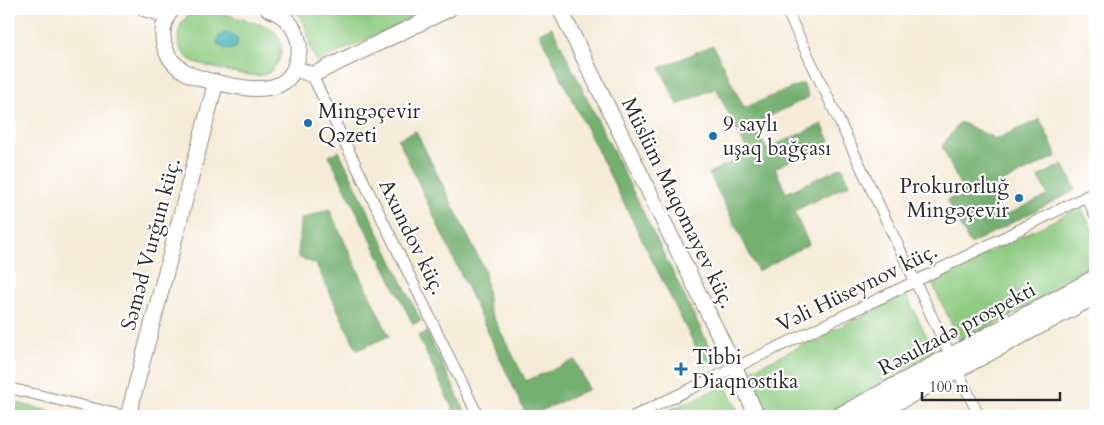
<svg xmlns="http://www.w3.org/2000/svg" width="1104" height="425" font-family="Cardo,serif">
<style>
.green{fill:#8fcc82;stroke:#5d7c56}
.forest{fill:#73b070;stroke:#4f6e4e}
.water{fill:#39abb3;stroke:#326b6f}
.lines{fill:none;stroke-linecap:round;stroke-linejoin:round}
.street-casing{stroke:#908b81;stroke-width:12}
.secondary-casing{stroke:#908b81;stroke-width:17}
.primary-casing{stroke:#908b81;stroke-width:18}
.street{stroke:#fff;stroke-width:10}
.secondary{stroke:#fff;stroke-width:15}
.primary{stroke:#fff;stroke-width:16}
.poi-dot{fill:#1f6fb2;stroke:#fff;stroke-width:2}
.labels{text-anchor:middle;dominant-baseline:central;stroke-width:4.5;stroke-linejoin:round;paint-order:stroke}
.poi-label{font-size:21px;fill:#2b2b2b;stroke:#fff;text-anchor:start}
.street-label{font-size:21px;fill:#2b2b2b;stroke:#fff}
</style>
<rect width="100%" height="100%" fill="#fff"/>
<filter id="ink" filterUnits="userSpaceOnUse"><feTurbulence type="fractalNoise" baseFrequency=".02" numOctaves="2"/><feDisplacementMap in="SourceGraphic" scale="10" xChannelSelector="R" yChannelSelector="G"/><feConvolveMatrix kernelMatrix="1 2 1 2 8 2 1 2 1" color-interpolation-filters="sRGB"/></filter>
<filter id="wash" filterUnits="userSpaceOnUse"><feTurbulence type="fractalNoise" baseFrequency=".0096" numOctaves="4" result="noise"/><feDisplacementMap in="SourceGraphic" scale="20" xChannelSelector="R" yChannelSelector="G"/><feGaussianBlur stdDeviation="1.12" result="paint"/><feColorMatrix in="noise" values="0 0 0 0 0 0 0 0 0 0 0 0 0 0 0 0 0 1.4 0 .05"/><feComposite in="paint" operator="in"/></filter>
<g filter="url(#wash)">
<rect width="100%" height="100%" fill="#f5ebd7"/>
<!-- green -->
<path class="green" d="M 197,9 L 208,9 L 269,27 C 278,33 283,42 281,53 C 279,63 272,73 263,75 C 252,78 197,65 189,59 C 170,44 178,18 197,9 Z
M 293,9 L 432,9 L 318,62 C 304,45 313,26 293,9 Z
M 1081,207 L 1095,235 L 1095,269 L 961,343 L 931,281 Z
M 906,295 L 937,357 L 826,416 L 770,416 L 749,371 Z
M 725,385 L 741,416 L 657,416 Z
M 9,401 L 69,416 L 9,416 Z"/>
<!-- forest -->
<path class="forest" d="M 552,27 L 716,360 L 705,366 L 539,33 Z
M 713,45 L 744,108 L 803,83 L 809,97 L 754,124 L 766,149 L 822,124 L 830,141 L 775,168 L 786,193 L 842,167 L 850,184 L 794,211 L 809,244 L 758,271 L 709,173 L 749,154 L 716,88 L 678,105 L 660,68 Z
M 1040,119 L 1057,156 L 987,190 L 1000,218 L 1048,195 L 1038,177 L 1063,164 L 1076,190 L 970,244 L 947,200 L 963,192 L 942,146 L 960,122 L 996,139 Z
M 416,131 L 485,271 L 489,309 L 526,381 L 575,360 L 589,389 L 534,414 L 524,410 L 398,139 Z
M 339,151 L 421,321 L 413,324 L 329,156 Z
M 329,209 L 389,336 L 357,350 L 316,264 L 298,257 L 300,220 Z
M 427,332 L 465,411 L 456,416 L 418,336 Z"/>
<!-- water -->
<path class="water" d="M 225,33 L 234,35 L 238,41 L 236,48 C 228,51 223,50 217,43 L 219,36 Z"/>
</g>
<g filter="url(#ink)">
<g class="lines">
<!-- street casing -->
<g class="street-casing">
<path id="street" d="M 786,9 L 979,416
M 312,75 L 478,416
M 1086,196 L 1095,215
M 9,388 L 125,416
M 634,416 L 916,281 L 1095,192"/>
</g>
<!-- secondary casing -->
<g class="secondary-casing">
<path id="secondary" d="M 145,9 L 168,15
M 172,9 C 156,30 162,58 184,71 C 196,79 211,81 224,84 C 249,90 288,96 296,63 C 298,57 300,51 299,44 C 296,27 285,15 268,9
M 560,9 L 735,368 L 757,416
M 295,68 L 312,75 L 449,9
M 128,416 L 216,82"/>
</g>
<!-- primary casing -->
<g class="primary-casing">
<path id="primary" d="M 839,416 L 1095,278
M 871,416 L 1095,296"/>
</g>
<!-- street -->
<use href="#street" class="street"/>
<!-- secondary -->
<use href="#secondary" class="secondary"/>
<!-- primary -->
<use href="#primary" class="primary"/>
</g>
</g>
<!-- markers -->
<g class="poi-dot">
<circle cx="308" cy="123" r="5"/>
<circle cx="713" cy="136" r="5"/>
<circle cx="1019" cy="198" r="5"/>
<path d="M678.5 361.5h5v5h5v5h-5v5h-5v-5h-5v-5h5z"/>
</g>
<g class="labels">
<!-- poi labels -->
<g class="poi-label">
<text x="318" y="111">Mingəçevir<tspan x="318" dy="24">Qəzeti</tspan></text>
<text x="723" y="124">9 saylı<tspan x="723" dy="24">uşaq bağçası</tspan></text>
<text x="1009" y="186" text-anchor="end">Prokurorluğ<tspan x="1009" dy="24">Mingəçevir</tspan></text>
<text x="692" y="357">Tibbi<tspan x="692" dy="24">Diaqnostika</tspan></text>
</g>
<!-- street labels -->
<g class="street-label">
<text transform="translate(678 203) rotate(64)">Müslüm Maqomayev küç.</text>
<text transform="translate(412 237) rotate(64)">Axundov küç.</text>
<text transform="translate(151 244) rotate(-75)">Səməd Vurğun küç.</text>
<text transform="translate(857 288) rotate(-26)">Vəli Hüseynov küç.</text>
<text transform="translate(957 329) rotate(-28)">Rəsulzadə prospekti</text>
</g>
</g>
<!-- margin -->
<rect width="1104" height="425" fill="none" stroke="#fff" stroke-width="30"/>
<!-- scale -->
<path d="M922 392v8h138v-8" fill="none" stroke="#2b2b2b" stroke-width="2.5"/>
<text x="929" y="392" font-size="15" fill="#2b2b2b" stroke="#ffffff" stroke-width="4" paint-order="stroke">100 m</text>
</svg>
